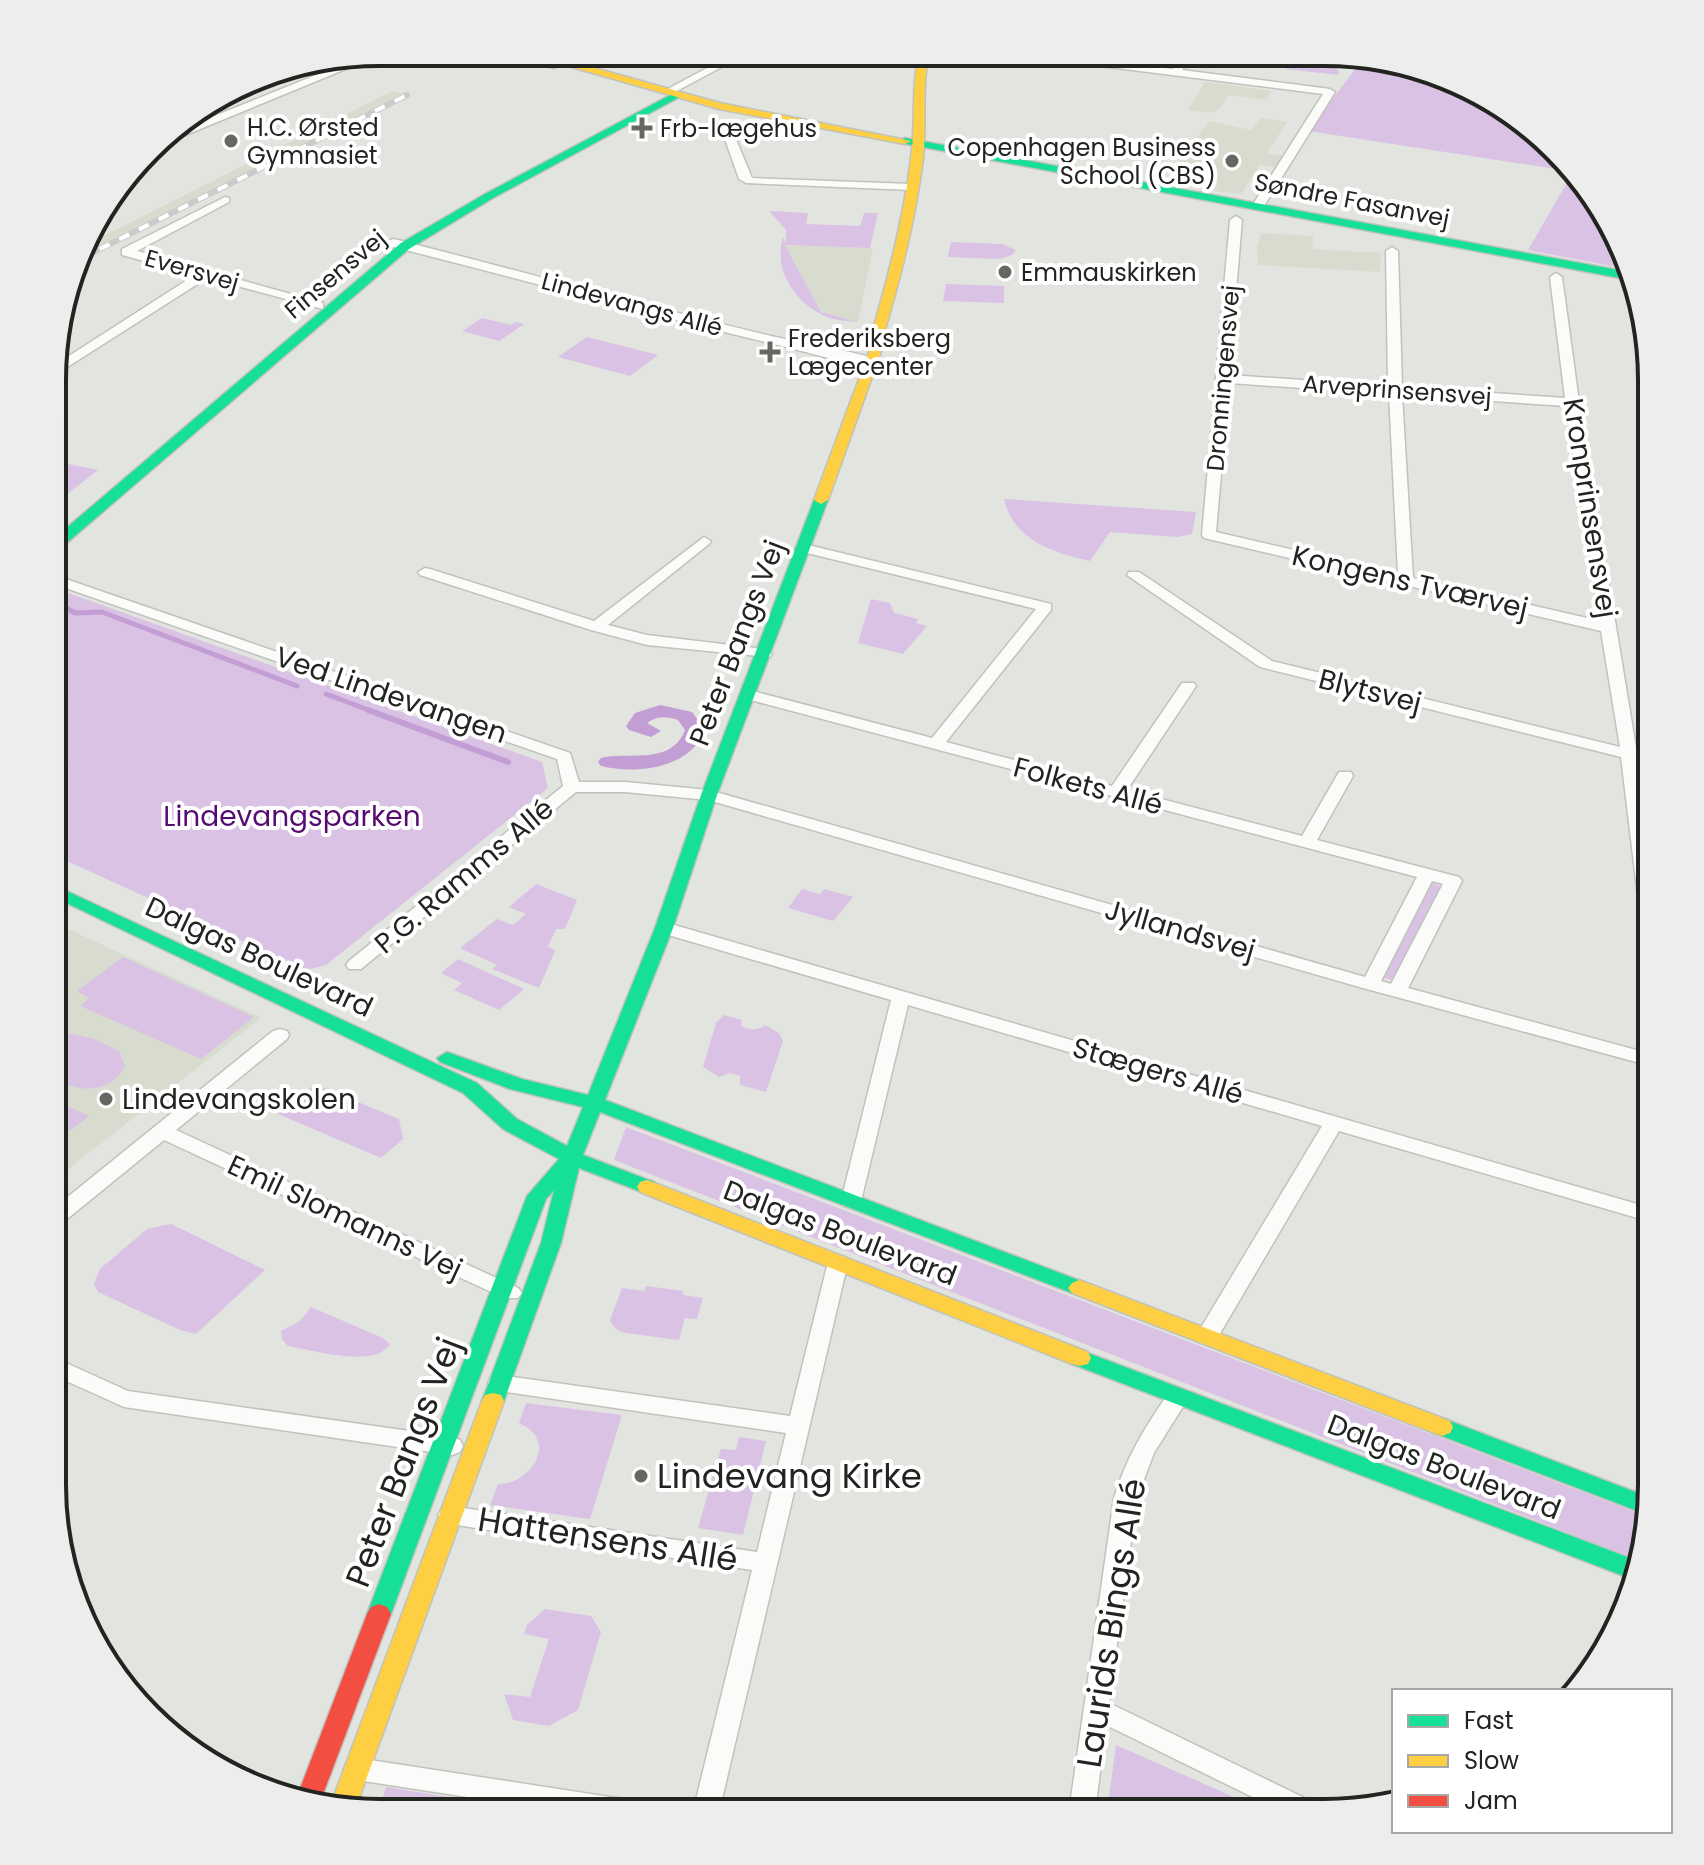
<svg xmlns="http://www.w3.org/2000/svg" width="1704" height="1865" font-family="Poppins,sans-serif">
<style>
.built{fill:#d7dccf}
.green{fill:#dac2e5}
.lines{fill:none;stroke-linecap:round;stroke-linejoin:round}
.stream-far1{stroke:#c39ed5;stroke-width:5}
.stream{stroke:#c39ed5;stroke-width:6}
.canal{fill:#c39ed5;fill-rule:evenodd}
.street-casing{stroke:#c0c2be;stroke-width:3}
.fast-casing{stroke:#c0c2be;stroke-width:3}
.slow-casing{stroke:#c0c2be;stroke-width:3}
.jam-casing{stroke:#c0c2be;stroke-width:3}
.street{fill:#fbfbfa;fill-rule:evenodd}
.fast{fill:#16e098;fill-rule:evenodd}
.slow{fill:#ffcf43;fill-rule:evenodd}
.jam{fill:#f24e42;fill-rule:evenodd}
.rail-casing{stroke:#cbcbca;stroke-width:6}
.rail{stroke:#fff;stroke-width:4;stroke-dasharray:11;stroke-linecap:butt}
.poi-dot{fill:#656763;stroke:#fff;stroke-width:3}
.labels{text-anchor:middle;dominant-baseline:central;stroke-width:8;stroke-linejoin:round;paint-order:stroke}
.far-poi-label{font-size:24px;fill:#222420;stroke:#fff;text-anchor:start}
.far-street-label{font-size:24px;fill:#222420;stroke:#fff}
.street-label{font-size:28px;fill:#222420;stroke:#fff}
.park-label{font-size:28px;fill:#550b71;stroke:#fff}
.poi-label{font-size:28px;fill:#222420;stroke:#fff;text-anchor:start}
.near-street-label{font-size:34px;fill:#222420;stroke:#fff}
.near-poi-label{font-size:34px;fill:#222420;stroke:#fff;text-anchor:start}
.rim{fill:none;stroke:#222420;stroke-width:4}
</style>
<rect width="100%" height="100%" fill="#e2e4df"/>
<!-- built -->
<path class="built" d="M 1205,82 L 1272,91 L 1266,100 L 1229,95 L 1218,110 L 1210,113 L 1188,110 Z
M 392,91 L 409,95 L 78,263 L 85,245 Z
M 1260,118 L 1287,122 L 1267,153 L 1286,156 L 1279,168 L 1260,165 L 1241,194 L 1214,191 L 1218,183 L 1169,176 L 1209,121 L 1251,130 Z
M 1261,233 L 1313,236 L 1312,249 L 1381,253 L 1380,272 L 1258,265 L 1257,247 Z
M 785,245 L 873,248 L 858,322 L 821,312 Z
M 55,923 L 261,1018 L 54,1180 Z"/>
<!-- green -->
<path class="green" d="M 1233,54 L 1287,55 L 1277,68 L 1228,62 Z
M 1288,55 C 1305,55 1332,56 1339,72 L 1338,75 L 1286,69 L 1287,66 L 1281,66 Z
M 1366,55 L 1506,107 L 1569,171 L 1308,131 Z
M 1572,174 L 1597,198 L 1632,270 L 1528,250 Z
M 769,211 L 808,213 L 806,224 L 860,226 L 864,213 L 878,213 L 870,248 L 785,245 L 821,312 L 858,322 C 847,321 835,321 825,316 C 795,303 773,270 783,237 L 786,243 L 786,230 Z
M 951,242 L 1002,244 L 1016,250 L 1012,255 L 1000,259 L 948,257 Z
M 946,284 L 1004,286 L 1004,303 L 943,301 Z
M 482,318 L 511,325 L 516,322 L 524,324 L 499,341 L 462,331 Z
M 587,337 L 658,355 L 630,376 L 558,357 Z
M 58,462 L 98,470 L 66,495 L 57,493 Z
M 1004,499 L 1196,512 L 1192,534 L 1177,537 L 1110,532 L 1090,561 C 1053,553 1013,540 1004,499 Z
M 57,589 L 542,762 L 548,788 L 326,965 L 306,970 L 56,856 Z
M 871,599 L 890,603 L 894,613 L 918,619 L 916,623 L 927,626 L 903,654 L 858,643 Z
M 1432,883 L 1442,887 L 1394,980 L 1380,977 L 1427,884 Z
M 536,884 L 577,900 L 565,929 L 556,929 L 548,946 L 555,951 L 539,988 L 492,969 L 497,965 L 460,948 L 497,919 L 513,925 L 526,914 L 509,907 Z
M 802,889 L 820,894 L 824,889 L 853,897 L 833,921 L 788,908 Z
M 123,957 L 254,1017 L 201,1059 L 80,1006 L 89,998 L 77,991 Z
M 458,959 L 524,989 L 499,1010 L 454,990 L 462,983 L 441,973 Z
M 724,1015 L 742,1020 L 741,1025 C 749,1031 757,1031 765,1025 L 779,1033 L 783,1041 L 766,1092 L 740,1085 L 740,1076 L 730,1073 L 719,1077 L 703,1067 L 716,1023 Z
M 55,1030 L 95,1039 L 119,1051 L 125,1066 C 111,1093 80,1094 57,1079 Z
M 315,1084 L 399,1119 L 403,1139 L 381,1158 L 278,1114 Z
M 55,1100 L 89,1116 L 54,1143 Z
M 626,1127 L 1648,1517 L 1635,1559 L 614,1160 Z
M 171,1224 L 265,1270 L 196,1334 L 180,1330 L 98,1292 L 94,1284 L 100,1269 L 147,1229 Z
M 646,1286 L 683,1291 L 683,1295 L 703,1298 L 697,1319 L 685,1318 L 679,1340 L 626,1333 C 617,1331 614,1328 610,1320 L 622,1288 L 644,1291 Z
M 311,1307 L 383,1338 L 390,1344 C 376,1369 312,1350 288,1346 L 282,1339 L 281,1331 L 300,1321 Z
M 526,1403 L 622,1415 L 590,1519 L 490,1505 L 498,1484 C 532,1484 559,1440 519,1423 Z
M 739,1437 L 766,1441 L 743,1535 L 698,1528 L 721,1449 L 736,1450 Z
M 545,1609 L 591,1616 L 601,1632 L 578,1710 L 549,1726 L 513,1720 L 504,1694 L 530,1697 L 549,1639 L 524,1634 L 527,1625 Z
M 1116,1745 L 1268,1812 L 1107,1812 Z
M 386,1787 L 544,1812 L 378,1812 Z"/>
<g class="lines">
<!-- stream-far1 -->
<path class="stream-far1" d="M 61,600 L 61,605 L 75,613 L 102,612 L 297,686
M 326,694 L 374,712"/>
<!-- stream -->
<path class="stream" d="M 368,710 L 508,762"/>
<!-- canal -->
<path class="canal" d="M 660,705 L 692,712 L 705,730 C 691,768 637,775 601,766 L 598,762 L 601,758 C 630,751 671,766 685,730 L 678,720 C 666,716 657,716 647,723 L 661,731 L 651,737 L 629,730 L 626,726 L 635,713 Z"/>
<!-- street casing -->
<g class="street-casing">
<path id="street" d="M 387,52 L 159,146 L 153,147 L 160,138 L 368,54 Z
M 571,53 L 584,53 L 554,68 L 545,66 Z
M 735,53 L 748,53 L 673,93 L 664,91 Z
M 1023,54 L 1052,54 L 1173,69 L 1184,54 L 1194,54 L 1182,70 L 1330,89 L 1335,92 L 1264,206 L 1258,210 L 1252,206 L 1323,94 L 1028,57 Z
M 725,122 L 730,125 L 752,178 L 911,184 L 917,187 L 911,190 L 746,183 L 739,179 L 720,125 Z
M 225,197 L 229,198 L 229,202 L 137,251 L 323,303 L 323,309 L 207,278 L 58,373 L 58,363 L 195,275 L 122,255 L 122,249 Z
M 1236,216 L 1242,220 L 1229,375 L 1388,386 L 1386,251 L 1392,247 L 1398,251 L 1402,387 L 1565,398 L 1550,277 L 1556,273 L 1562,277 L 1579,402 L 1637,754 L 1651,863 L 1651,935 L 1642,930 L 1621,757 L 1260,667 L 1127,575 L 1129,572 L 1139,572 L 1272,661 L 1620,747 L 1601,631 L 1204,538 L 1202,535 L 1230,220 ZM 1229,383 L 1389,394 L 1398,574 L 1216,532 ZM 1402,395 L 1566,406 L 1600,621 L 1413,578 Z
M 394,239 C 520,271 645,306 771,336 C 788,340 869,354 877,360 C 863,370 811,353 794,349 C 659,317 524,280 390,246 L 390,240 Z
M 704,537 L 711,541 L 709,544 L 608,625 L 647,635 L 764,649 L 772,654 L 770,657 L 647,645 L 591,630 L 420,575 L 418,572 L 425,568 L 430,569 L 594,621 Z
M 804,544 L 1051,604 L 1051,610 L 946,742 L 1112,786 L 1182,683 L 1194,683 L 1196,686 L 1127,790 L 1302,836 L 1339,772 L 1351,772 L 1353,776 L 1317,840 L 1459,877 L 1462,881 L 1408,988 L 1651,1054 L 1651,1066 L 1363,988 L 708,800 L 625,792 L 576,792 L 361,969 L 349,969 L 346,965 L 349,961 L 563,786 L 557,759 L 57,585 L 57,576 L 570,753 L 579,782 L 625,782 L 709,790 L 1365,977 L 1417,877 L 743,698 L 741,695 L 749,690 L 932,738 L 1036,609 L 799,551 L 799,545 ZM 1432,881 L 1443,884 L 1391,984 L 1381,981 Z
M 664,922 L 1651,1208 L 1651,1222 L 1339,1131 L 1215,1342 L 1207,1344 L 1199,1342 L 1196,1336 L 1322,1126 L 908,1005 L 861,1201 L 858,1206 L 844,1206 L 841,1201 L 891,1000 L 658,932 L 655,928 Z
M 280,1029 L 287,1031 L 289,1035 L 287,1039 L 176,1130 L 518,1288 L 522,1293 L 518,1298 L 504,1298 L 164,1140 L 61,1224 L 54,1226 L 54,1208 L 273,1031 Z
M 838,1255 L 845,1257 L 848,1262 L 719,1812 L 693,1812 L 752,1570 L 450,1524 L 442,1521 L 438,1515 L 442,1509 L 450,1506 L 757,1552 L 786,1433 L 499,1391 L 491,1389 L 488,1383 L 491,1377 L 499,1375 L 790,1416 L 828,1262 L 831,1257 Z
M 53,1357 L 128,1391 L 452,1437 L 460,1440 L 463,1446 L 460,1452 L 452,1455 L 124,1407 L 53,1375 Z
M 1178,1389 L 1186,1391 L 1189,1397 L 1154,1453 L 1137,1498 L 1109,1703 L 1317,1804 L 1321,1812 L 1283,1812 L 1106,1725 L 1095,1812 L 1069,1812 L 1114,1498 C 1126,1458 1146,1425 1170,1391 Z
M 357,1758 L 636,1801 L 645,1804 L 649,1812 L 566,1812 L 357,1780 L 348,1777 L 344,1769 L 348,1761 Z"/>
</g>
<!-- fast casing -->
<g class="fast-casing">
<path id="fast" d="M 676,92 L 685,94 L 493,198 L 409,249 L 62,547 L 57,548 L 57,536 L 401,243 L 485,194 Z
M 905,138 L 1634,273 L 1636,281 L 901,143 L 899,141 Z
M 821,496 L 828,500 L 717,795 L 673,928 L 605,1100 L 1086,1283 L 1090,1288 L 1086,1293 L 1072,1293 L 600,1112 L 583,1155 L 654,1182 L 657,1187 L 654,1192 L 647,1194 L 579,1168 L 561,1243 L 504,1401 L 501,1407 L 493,1409 L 485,1407 L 482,1401 L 541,1243 L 554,1190 L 546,1199 L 391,1614 L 387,1621 L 379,1624 L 371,1621 L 367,1614 L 527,1196 L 559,1159 L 503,1129 L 463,1093 L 56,898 L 56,886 L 477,1083 L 517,1119 L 567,1146 L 583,1107 L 510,1089 L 440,1062 L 437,1058 L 447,1052 L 522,1079 L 588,1095 L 655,928 L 701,795 L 814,500 Z
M 1080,1350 L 1635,1560 L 1629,1578 L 1072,1364 L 1069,1358 L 1072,1352 Z
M 1442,1418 L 1651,1498 L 1648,1515 L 1434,1433 L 1431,1427 L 1434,1421 Z"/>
</g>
<!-- slow casing -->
<g class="slow-casing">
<path id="slow" d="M 519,52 L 537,52 L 720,103 L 911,141 L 905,144 L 719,109 Z
M 919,54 L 929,54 C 921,89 927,124 923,159 C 915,222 899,285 880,346 L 882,349 L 828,500 L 821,504 L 814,500 L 869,352 L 867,349 C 886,287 903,223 911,158 C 916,123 911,88 919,54 Z
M 647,1180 L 1088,1352 L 1091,1358 L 1088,1364 L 1080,1366 L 1072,1364 L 640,1192 L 637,1187 L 640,1182 Z
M 1079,1280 L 1450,1421 L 1453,1427 L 1450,1433 L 1442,1436 L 1434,1433 L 1072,1293 L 1068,1288 L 1072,1283 Z
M 493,1393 L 501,1395 L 504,1401 L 356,1807 L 354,1811 L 331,1804 L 482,1401 L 485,1395 Z"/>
</g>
<!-- jam casing -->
<g class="jam-casing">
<path id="jam" d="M 379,1604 L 387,1607 L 391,1614 L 322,1797 L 320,1800 L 298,1794 L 367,1614 L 371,1607 Z"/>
</g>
<!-- street -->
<use href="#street" class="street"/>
<!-- fast -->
<use href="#fast" class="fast"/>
<!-- slow -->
<use href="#slow" class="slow"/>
<!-- jam -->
<use href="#jam" class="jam"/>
<!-- rail casing -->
<g class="rail-casing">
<path id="rail" d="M 80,259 L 407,95"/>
</g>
<!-- rail -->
<use href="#rail" class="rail"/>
</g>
<!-- markers -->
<g class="poi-dot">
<path d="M638 116h8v8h8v8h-8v8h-8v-8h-8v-8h8z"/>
<circle cx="231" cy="141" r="8"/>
<circle cx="1232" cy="161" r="8"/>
<circle cx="1005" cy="272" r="8"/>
<path d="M766 340h8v8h8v8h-8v8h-8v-8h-8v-8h8z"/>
<circle cx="106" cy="1099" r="8"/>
<circle cx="641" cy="1476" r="8"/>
</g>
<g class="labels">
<!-- far-poi labels -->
<g class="far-poi-label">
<text x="247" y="127">H.C. Ørsted<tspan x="247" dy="28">Gymnasiet</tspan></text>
<text x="660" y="128">Frb-lægehus</text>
<text x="1216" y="147" text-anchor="end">Copenhagen Business<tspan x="1216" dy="28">School (CBS)</tspan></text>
<text x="1021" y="272">Emmauskirken</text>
<text x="788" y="338">Frederiksberg<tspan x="788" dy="28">Lægecenter</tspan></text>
</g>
<!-- far-street labels -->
<g class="far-street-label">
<text transform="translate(1352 200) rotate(11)">Søndre Fasanvej</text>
<text transform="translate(192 270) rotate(16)">Eversvej</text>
<text transform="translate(335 274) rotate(-40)">Finsensvej</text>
<text transform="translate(632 304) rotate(15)">Lindevangs Allé</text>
<text transform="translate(1223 378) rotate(-85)">Dronningensvej</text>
<text transform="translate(1397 390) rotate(4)">Arveprinsensvej</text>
</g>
<!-- street labels -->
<g class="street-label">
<text transform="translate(1590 508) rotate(81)">Kronprinsensvej</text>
<text transform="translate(1410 582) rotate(13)">Kongens Tværvej</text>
<text transform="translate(737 643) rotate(-69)">Peter Bangs Vej</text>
<text transform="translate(1370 691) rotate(14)">Blytsvej</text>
<text transform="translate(391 695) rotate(19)">Ved Lindevangen</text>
<text transform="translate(1088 786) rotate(15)">Folkets Allé</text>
<text transform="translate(464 876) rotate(-40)">P.G. Ramms Allé</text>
<text transform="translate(1180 930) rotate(16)">Jyllandsvej</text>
<text transform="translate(259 957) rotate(25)">Dalgas Boulevard</text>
<text transform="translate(1158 1071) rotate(16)">Stægers Allé</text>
<text transform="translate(345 1217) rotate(25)">Emil Slomanns Vej</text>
<text transform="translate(840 1233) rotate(21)">Dalgas Boulevard</text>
<text transform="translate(1444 1467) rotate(21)">Dalgas Boulevard</text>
</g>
<!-- park labels -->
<g class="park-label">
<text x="292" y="816">Lindevangsparken</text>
</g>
<!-- poi labels -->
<g class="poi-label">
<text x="122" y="1099">Lindevangskolen</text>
</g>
<!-- near-street labels -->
<g class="near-street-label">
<text transform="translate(403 1462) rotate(-69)">Peter Bangs Vej</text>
<text transform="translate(608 1539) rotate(9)">Hattensens Allé</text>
<text transform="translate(1111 1623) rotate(-81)">Laurids Bings Allé</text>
</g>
<!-- near-poi labels -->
<g class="near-poi-label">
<text x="657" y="1476">Lindevang Kirke</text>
</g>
</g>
<!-- crop -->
<path d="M0 0H1704V1865H0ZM380 66H1324A314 314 0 0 1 1638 380V1485A314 314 0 0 1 1324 1799H380A314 314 0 0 1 66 1485V380A314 314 0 0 1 380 66Z" fill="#ededed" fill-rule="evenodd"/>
<path class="rim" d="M380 66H1324A314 314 0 0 1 1638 380V1485A314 314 0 0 1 1324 1799H380A314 314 0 0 1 66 1485V380A314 314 0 0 1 380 66Z"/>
<!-- legend -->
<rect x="1392" y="1689" width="280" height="144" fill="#ffffff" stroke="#a7a7a6" stroke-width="2"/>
<rect x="1408" y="1715" width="40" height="12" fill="#16e098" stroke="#a7a7a6" stroke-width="2"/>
<text x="1464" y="1729" font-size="24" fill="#222420">Fast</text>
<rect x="1408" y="1755" width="40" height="12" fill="#ffcf43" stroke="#a7a7a6" stroke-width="2"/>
<text x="1464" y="1769" font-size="24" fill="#222420">Slow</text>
<rect x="1408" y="1795" width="40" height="12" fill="#f24e42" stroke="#a7a7a6" stroke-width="2"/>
<text x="1464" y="1809" font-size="24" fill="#222420">Jam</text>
</svg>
